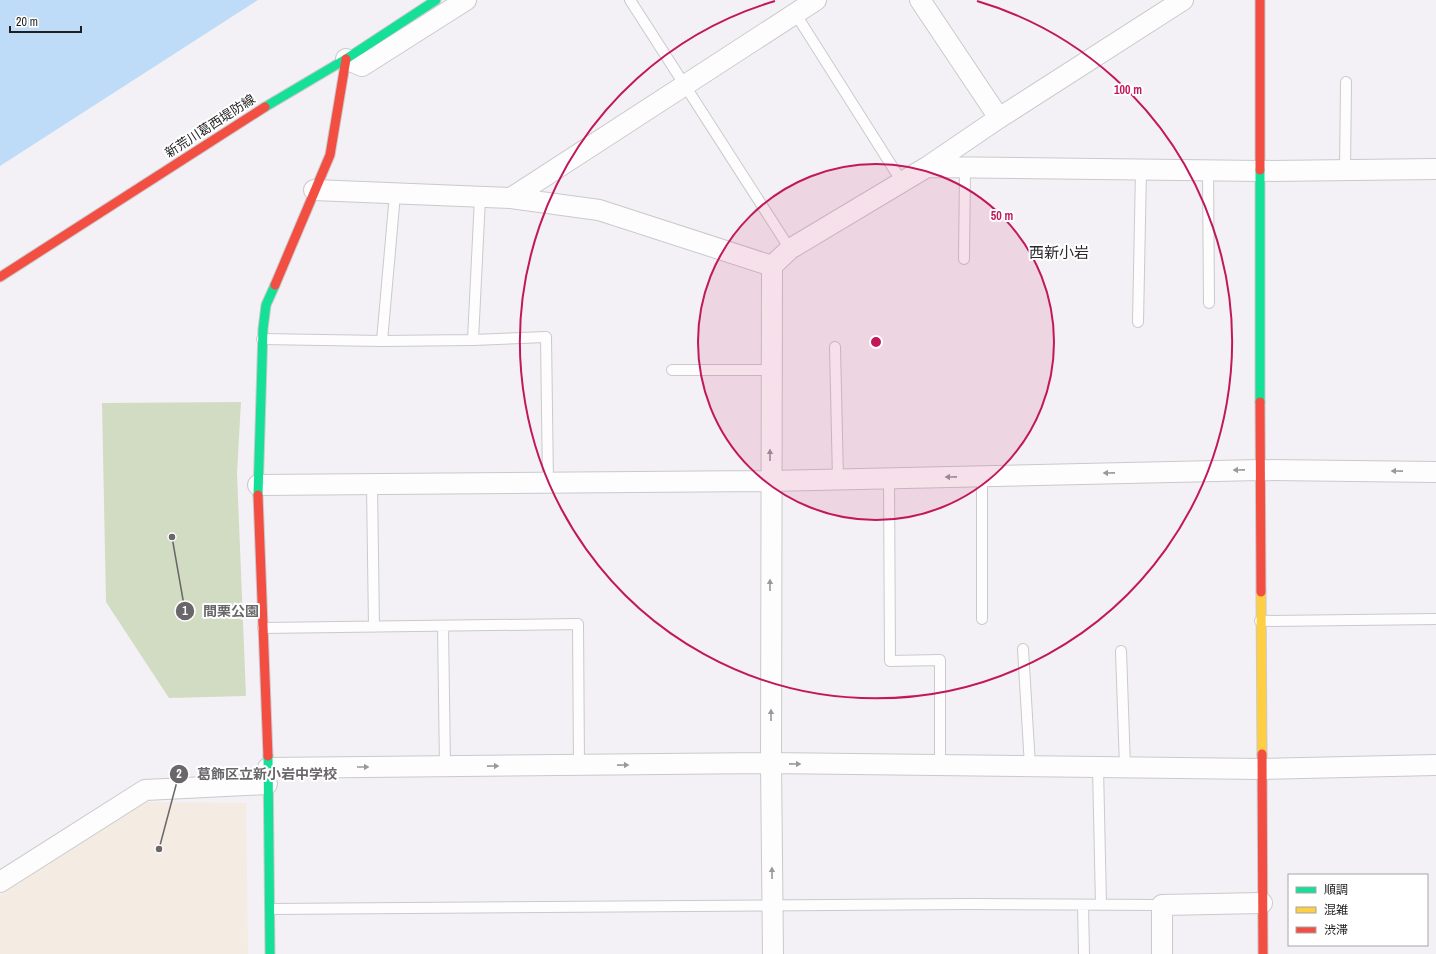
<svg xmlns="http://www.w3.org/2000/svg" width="1436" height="954" font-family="'Archivo Narrow','Noto Sans JP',sans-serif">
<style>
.education{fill:#f4ebe2}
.green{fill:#d2dcc2}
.water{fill:#bedcf7}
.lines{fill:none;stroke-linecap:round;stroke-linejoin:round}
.lane-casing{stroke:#cac9cc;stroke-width:12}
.street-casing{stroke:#cac9cc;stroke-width:22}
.fast-casing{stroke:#cac9cc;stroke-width:11}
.slow-casing{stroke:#cac9cc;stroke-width:11}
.jam-casing{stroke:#cac9cc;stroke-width:11}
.lane{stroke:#fdfdfe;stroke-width:10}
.street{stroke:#fdfdfe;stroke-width:20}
.fast{stroke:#16e098;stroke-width:9}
.slow{stroke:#ffcf43;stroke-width:9}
.jam{stroke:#f24e42;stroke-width:9}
.oneway{fill:#99989a}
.ring{fill:none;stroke:#c2185b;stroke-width:2}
.labels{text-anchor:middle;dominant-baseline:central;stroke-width:4;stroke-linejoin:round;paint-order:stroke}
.street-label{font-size:13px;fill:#1e1d1f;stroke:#fff}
.quarter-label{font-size:15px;fill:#2d2a2e;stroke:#fff}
.centre{fill:#c2185b;stroke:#fff;stroke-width:2}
.ring-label{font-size:12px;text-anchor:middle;font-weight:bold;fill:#c2185b;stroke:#fff;stroke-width:4;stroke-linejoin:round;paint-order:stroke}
.leader{fill:none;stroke:#69676a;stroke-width:1.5}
.callout-dot{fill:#69676a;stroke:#fff;stroke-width:1.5}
.mark-label{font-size:12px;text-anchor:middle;font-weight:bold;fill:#fff}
.callout-label{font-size:14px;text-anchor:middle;font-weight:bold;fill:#69676a;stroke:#fff;stroke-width:4;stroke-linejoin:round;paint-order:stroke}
</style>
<rect width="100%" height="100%" fill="#f3f1f5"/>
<!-- education -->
<path class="education" d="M 145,802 L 246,803 L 248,954 L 0,954 L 0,895 Z"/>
<!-- green -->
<path class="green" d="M 241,402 L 237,473 L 246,696 L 169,698 L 106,602 L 102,403 Z"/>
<!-- water -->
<path class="water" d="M 0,0 L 258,0 L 0,166 Z"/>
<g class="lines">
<!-- lane casing -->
<g class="lane-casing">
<path id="lane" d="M 630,0 L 790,249
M 795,13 L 902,182
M 1208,170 L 1209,303
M 1345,170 L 1346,82
M 395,194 L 382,341 L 473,340 L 480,198
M 964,259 L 965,168
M 1138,322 L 1141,170
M 262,339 L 382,341
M 473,340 L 546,337 L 548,483
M 835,347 L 838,479
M 672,370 L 771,370
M 889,478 L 890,661 L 940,660 L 940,765
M 372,485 L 374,627
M 982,619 L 982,476
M 1260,621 L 1436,619
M 443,626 L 445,767
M 263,628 L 578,624 L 579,765
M 1023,649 L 1030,766
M 1121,651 L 1125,767
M 1098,767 L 1101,905
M 1083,905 L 1084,954
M 270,909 L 969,904 L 1162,905"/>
</g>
<!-- street casing -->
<g class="street-casing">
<path id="street" d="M 920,0 L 999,118
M 346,59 L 362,66 L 466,0
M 927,167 L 1260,171 L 1436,169
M 314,190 L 511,198 L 599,210 L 772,266
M 511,198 L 816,0
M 258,485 L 770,481 L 1260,470 L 1436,472
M 268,768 L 771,763 L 1261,769 L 1436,765
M 0,882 L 145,790 L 267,784
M 773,954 L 771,763 L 772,266 L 790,249 L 927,167 L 999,118 L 1183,0
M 1162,954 L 1162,905 L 1262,903"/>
</g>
<!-- fast casing -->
<g class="fast-casing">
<path id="fast" d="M 265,107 L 346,59 L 436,0
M 1260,170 L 1260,402
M 258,495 L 263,329 L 266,305 L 275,285
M 268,756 L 270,954"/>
</g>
<!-- slow casing -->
<g class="slow-casing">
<path id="slow" d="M 1261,592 L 1262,754"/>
</g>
<!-- jam casing -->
<g class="jam-casing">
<path id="jam" d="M 1260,0 L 1260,170
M 0,277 L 265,107
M 275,285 L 330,155 L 346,59
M 1260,402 L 1261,592
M 258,495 L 268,756
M 1262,754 L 1263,954"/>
</g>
<!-- lane -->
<use href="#lane" class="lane"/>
<!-- street -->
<use href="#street" class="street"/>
<!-- fast -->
<use href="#fast" class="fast"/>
<!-- slow -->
<use href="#slow" class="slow"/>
<!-- jam -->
<use href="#jam" class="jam"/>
</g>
<!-- one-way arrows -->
<defs><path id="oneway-solid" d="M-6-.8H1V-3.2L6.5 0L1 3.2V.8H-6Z"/></defs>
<g class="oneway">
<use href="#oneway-solid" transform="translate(770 455) rotate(-90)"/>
<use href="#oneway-solid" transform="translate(1239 470) rotate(179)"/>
<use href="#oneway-solid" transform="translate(1397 471) rotate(-179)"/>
<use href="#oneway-solid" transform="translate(1109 473) rotate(179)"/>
<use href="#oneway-solid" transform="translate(951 477) rotate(179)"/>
<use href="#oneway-solid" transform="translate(770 585) rotate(-90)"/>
<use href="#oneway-solid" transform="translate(771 715) rotate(-90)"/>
<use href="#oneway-solid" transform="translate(795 764) rotate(1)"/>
<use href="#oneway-solid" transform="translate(623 765) rotate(-1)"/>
<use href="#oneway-solid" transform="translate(493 766) rotate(-1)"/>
<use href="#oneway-solid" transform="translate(363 767)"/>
<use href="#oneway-solid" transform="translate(772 873) rotate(-91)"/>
</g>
<!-- distance rings -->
<circle cx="876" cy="342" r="178" fill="#c2185b" fill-opacity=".12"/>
<g class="ring">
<circle cx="876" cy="342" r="178"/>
<path d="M977 1A356 356 0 1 1 775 1"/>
</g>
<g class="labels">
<!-- street labels -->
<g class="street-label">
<text transform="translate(210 126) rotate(-33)">新荒川葛西堤防線</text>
</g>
<!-- quarter labels -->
<g class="quarter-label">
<text x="1059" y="252">西新小岩</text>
</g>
</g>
<circle cx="876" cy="342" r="6" class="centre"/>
<g class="ring-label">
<text x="1128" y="94">100 m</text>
<text x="1002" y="220">50 m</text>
</g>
<!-- callouts -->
<path class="leader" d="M172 537L185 611M159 849L179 774"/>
<g class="callout-dot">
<circle cx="172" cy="537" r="4"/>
<circle cx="159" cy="849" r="4"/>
<circle cx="185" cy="611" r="10"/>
<circle cx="179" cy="774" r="10"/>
</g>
<g class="mark-label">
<text x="185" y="615">1</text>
<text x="179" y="778">2</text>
</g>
<g class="callout-label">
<text x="231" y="616">間栗公園</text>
<text x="267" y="779">葛飾区立新小岩中学校</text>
</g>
<!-- legend -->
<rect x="1288" y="874" width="140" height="72" fill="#ffffff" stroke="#a5a5a5"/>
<rect x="1296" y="887" width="20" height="6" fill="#16e098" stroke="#a5a5a5"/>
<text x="1324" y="894" font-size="12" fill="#1e1d1f">順調</text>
<rect x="1296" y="907" width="20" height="6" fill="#ffcf43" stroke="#a5a5a5"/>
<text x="1324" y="914" font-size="12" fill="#1e1d1f">混雑</text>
<rect x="1296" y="927" width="20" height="6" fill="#f24e42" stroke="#a5a5a5"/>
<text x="1324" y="934" font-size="12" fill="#1e1d1f">渋滞</text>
<!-- scale -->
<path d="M10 26v6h71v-6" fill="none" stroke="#1e1d1f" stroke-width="2"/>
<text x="16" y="26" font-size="12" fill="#1e1d1f" stroke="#ffffff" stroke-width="3" paint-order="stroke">20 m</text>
</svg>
